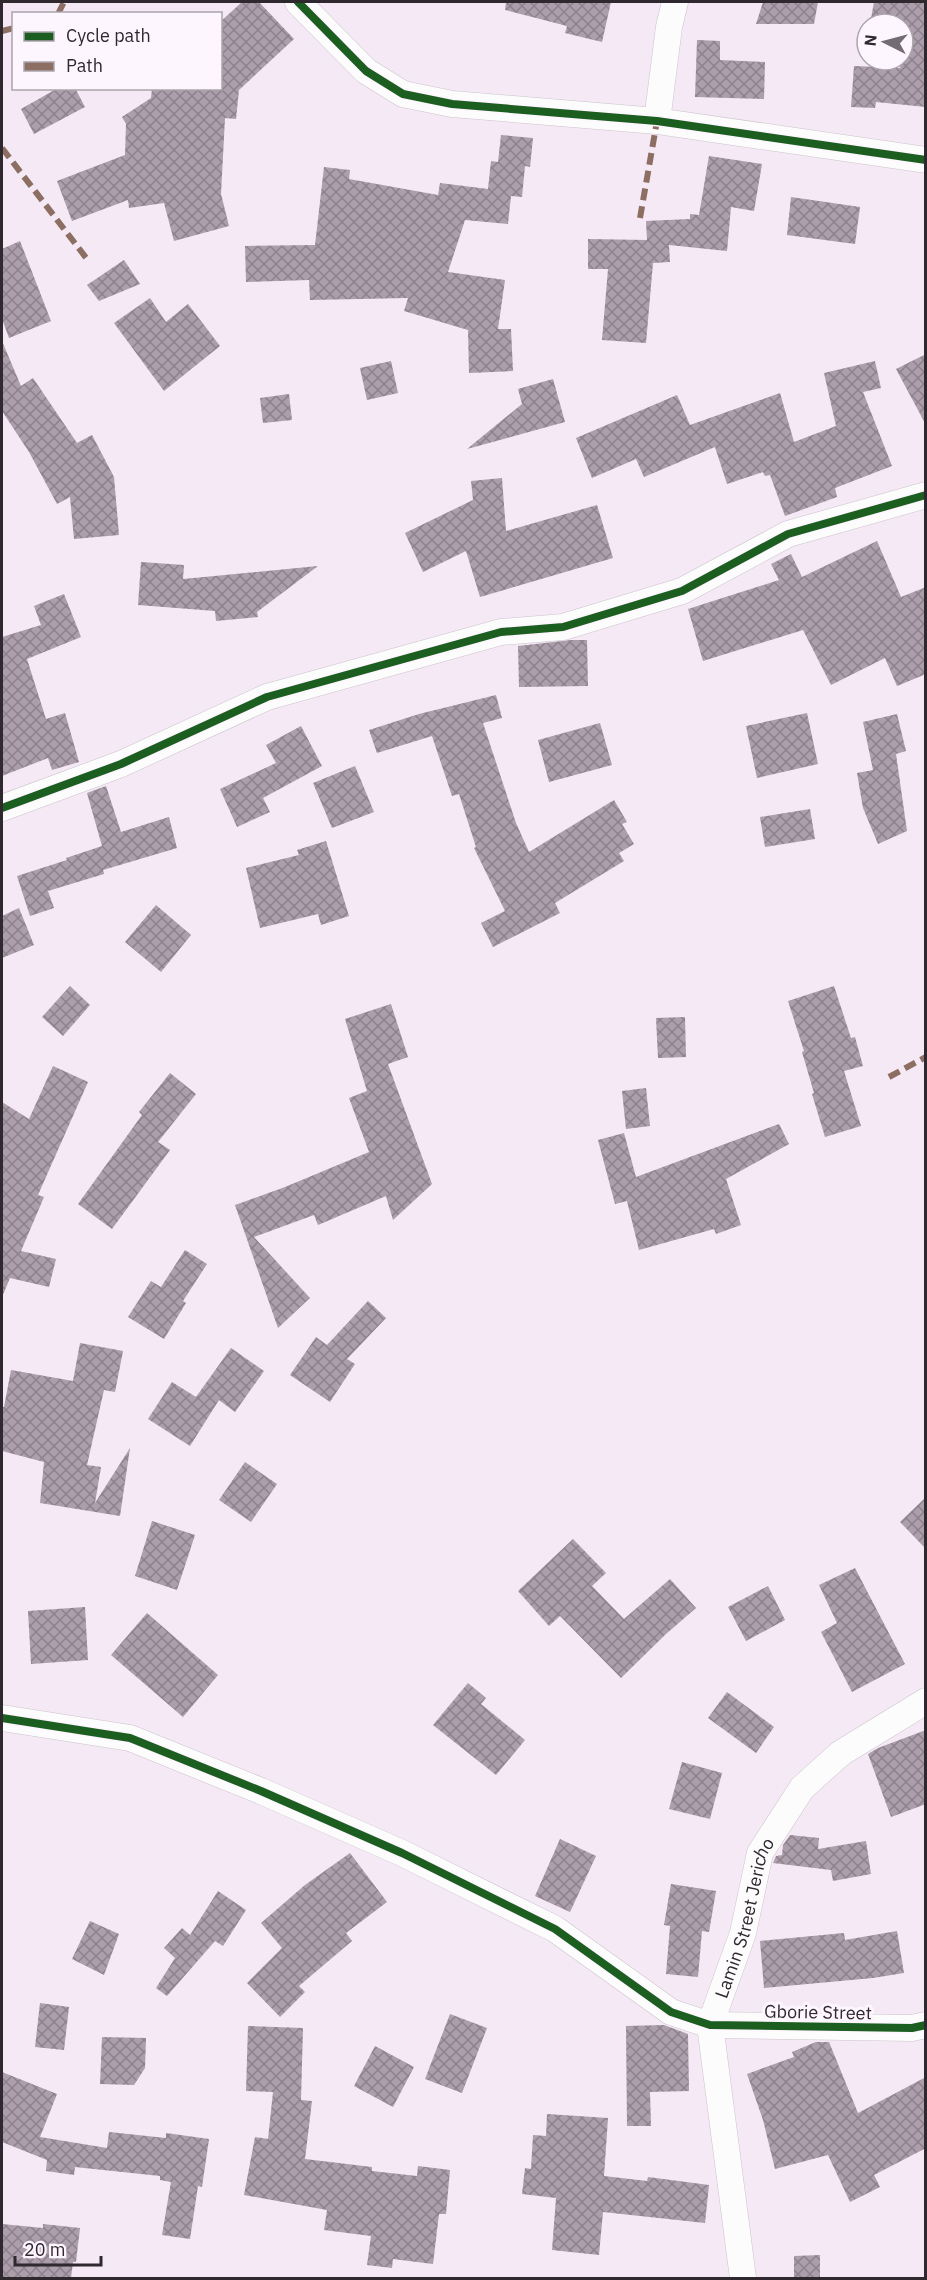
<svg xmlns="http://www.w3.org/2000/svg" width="927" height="2280" font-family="'IBM Plex Sans',sans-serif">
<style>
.building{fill:url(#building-cross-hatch)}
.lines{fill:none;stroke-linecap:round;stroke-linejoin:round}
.minor-casing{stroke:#cbc3cb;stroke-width:27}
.minor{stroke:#fdfcfd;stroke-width:26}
.quiet{stroke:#8d6e63;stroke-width:6;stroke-dasharray:12 6;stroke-linecap:butt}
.cycleway-casing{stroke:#fef6fe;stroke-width:11}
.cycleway{stroke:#1b5e20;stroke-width:8}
.labels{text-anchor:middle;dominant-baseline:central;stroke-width:6;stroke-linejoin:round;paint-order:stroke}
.street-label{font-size:18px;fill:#2f282f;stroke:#fef6fe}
</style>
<defs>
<pattern id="building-cross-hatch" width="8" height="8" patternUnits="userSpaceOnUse" patternTransform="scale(1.5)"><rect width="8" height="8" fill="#ac9eab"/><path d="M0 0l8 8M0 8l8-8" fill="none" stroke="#8c818c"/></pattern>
</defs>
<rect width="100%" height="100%" fill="#f4e9f4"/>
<!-- building -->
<path class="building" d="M 242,2 L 259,2 L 294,39 L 239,90 L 236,119 L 225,118 L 221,194 L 229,226 L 174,241 L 164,203 L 129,208 L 128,200 L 72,221 L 57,181 L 125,155 L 126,124 L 122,117 L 151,98 L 152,88 L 220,88 L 220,22 Z
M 506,2 L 611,2 L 602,42 L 565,33 L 567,26 L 505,10 Z
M 763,2 L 818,2 L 814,24 L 756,24 Z
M 874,2 L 926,2 L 926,107 L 876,102 L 875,108 L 851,107 L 854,66 L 900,68 L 901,60 L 903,60 L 905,24 L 870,24 Z
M 697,40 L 720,41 L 720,60 L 765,62 L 764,99 L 695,97 Z
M 58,88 L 75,88 L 85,107 L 34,134 L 21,109 Z
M 501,135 L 533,138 L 530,167 L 525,166 L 522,197 L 511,196 L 508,224 L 465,220 L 448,272 L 505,280 L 498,329 L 511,329 L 513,371 L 469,373 L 468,330 L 404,311 L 408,298 L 310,300 L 309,280 L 246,282 L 245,246 L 315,245 L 324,167 L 350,170 L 349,179 L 438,195 L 440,183 L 488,189 L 491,161 L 498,162 Z
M 709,156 L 762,164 L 754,211 L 731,207 L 727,251 L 669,245 L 670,262 L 653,263 L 646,343 L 602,340 L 608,269 L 588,269 L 588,239 L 647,240 L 646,221 L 690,219 L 690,214 L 699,215 Z
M 791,197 L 860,207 L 855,244 L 787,235 Z
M 20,241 L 51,321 L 9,338 L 2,319 L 2,249 Z
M 124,260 L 140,284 L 99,301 L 87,285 Z
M 150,298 L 166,322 L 188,304 L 220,346 L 164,391 L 114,323 Z
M 2,341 L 21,386 L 33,378 L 77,443 L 92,435 L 114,477 L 119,535 L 74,539 L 70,497 L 57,504 L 29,452 L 2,411 Z
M 926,354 L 926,425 L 896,369 Z
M 391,361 L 398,393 L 367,400 L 360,368 Z
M 875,361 L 881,388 L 863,392 L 892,466 L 835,488 L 837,497 L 785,516 L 770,475 L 765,476 L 763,472 L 727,484 L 715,447 L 644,477 L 636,459 L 592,478 L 576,438 L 677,395 L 690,425 L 780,393 L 794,442 L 836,426 L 824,373 Z
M 553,379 L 565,422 L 467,449 L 522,404 L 518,389 Z
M 289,394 L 292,420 L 263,423 L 260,398 Z
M 502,478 L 506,531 L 597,505 L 613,558 L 480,597 L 466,551 L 423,572 L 405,533 L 473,500 L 471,481 Z
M 877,541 L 901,597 L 926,587 L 926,674 L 897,686 L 885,658 L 831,685 L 803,630 L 703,661 L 688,609 L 779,580 L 771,564 L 791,554 L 802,577 Z
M 141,562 L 184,565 L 183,579 L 318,566 L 257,612 L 258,617 L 216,621 L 215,611 L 138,605 Z
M 64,594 L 81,637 L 27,659 L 46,719 L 65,713 L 79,762 L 52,770 L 48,758 L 2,776 L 2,637 L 41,625 L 34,606 Z
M 571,640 L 587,640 L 588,686 L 519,687 L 518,646 Z
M 496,695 L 502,718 L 483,723 L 516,823 L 529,852 L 614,800 L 627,822 L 622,824 L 634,844 L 619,853 L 624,861 L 555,903 L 560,913 L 493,947 L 481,923 L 505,911 L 474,848 L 476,847 L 459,794 L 452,796 L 432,736 L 377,753 L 369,730 L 419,714 Z
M 807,713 L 818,764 L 757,778 L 746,726 Z
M 897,714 L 906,751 L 896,754 L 907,831 L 878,844 L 863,808 L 857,773 L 873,770 L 863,722 Z
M 600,723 L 612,765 L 549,782 L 538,740 Z
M 301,726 L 322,766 L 263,798 L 270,812 L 237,827 L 220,789 L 276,763 L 266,745 Z
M 355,766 L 374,812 L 332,828 L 313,783 Z
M 106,786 L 121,832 L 169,817 L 177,848 L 103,870 L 104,874 L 48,891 L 54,908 L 30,916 L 17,876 L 67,860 L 66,858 L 102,846 L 87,793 Z
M 810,809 L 815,839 L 765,847 L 760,817 Z
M 326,841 L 349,916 L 321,925 L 318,914 L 260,928 L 246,868 L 299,855 L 297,850 Z
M 156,905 L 191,935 L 161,972 L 125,942 Z
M 19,908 L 34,945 L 2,958 L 2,916 Z
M 70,986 L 90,1005 L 63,1036 L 42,1017 Z
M 834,986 L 851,1038 L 855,1037 L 863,1066 L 844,1071 L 861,1126 L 825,1137 L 812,1094 L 814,1093 L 802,1052 L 804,1051 L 788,1001 Z
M 391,1004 L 408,1057 L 388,1064 L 432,1184 L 393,1220 L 386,1196 L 318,1225 L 314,1215 L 254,1237 L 310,1298 L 278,1328 L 235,1205 L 285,1187 L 369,1152 L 349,1098 L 367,1091 L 345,1019 Z
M 685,1017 L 686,1057 L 658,1058 L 656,1018 Z
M 53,1066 L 88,1082 L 38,1195 L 44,1197 L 21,1251 L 56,1259 L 49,1287 L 10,1278 L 2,1297 L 2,1102 L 29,1119 Z
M 170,1073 L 196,1094 L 158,1142 L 170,1150 L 112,1229 L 78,1204 L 142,1115 L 139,1112 Z
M 646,1088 L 650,1126 L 626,1129 L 622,1091 Z
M 779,1124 L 789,1144 L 726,1179 L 741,1225 L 716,1234 L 714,1229 L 639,1250 L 627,1201 L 615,1204 L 598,1140 L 624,1133 L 636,1177 Z
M 185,1250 L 207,1264 L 183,1301 L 186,1303 L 164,1339 L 128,1317 L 151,1281 L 161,1287 Z
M 368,1301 L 386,1318 L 347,1359 L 355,1364 L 330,1402 L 290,1375 L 316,1337 L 327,1345 Z
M 80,1343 L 123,1351 L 115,1392 L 104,1390 L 87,1465 L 101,1467 L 95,1503 L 130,1448 L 120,1516 L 40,1503 L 44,1462 L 2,1451 L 2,1407 L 4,1407 L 11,1370 L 73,1381 Z
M 231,1348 L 264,1371 L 235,1412 L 219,1400 L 190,1446 L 148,1419 L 172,1382 L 196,1397 Z
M 245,1462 L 277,1484 L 251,1522 L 219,1500 Z
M 926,1497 L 926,1549 L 900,1522 Z
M 152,1521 L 195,1535 L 177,1590 L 135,1576 Z
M 573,1539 L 606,1573 L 592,1586 L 624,1619 L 670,1579 L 696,1608 L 666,1634 L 621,1678 L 560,1616 L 549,1626 L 518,1591 Z
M 855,1568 L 905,1664 L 852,1692 L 821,1632 L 837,1623 L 819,1585 Z
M 768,1586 L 785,1620 L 746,1641 L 728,1607 Z
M 85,1607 L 88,1660 L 31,1664 L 28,1611 Z
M 147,1613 L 218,1675 L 183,1717 L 111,1655 Z
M 468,1683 L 486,1698 L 481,1704 L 525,1740 L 496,1775 L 433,1725 Z
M 727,1692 L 774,1727 L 756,1753 L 708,1718 Z
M 926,1730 L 926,1804 L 891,1817 L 868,1754 L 878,1748 Z
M 682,1762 L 722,1773 L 710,1819 L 669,1809 Z
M 790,1835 L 819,1838 L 818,1849 L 866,1841 L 871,1874 L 833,1881 L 831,1870 L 773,1863 L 776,1856 L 782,1855 L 783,1845 Z
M 560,1839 L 596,1856 L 570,1912 L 535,1896 Z
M 350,1853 L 387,1902 L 346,1933 L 352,1941 L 299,1986 L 305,1992 L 280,2017 L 247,1983 L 282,1948 L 261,1923 L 305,1885 Z
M 671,1884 L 716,1891 L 709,1932 L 702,1931 L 698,1977 L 666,1974 L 670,1926 L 664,1925 Z
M 218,1891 L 246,1910 L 223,1946 L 215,1941 L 167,1996 L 156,1988 L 175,1958 L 164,1948 L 182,1928 L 190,1935 Z
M 90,1921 L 119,1934 L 104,1975 L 72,1959 Z
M 897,1931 L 904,1973 L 873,1978 L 764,1988 L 760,1941 L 844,1933 L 845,1940 Z
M 40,2003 L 69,2007 L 64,2050 L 35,2047 Z
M 450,2014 L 487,2028 L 462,2093 L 425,2079 Z
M 664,2025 L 688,2034 L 689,2091 L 650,2092 L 651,2126 L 627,2126 L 626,2026 Z
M 248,2026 L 303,2028 L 301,2100 L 312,2101 L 305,2159 L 372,2167 L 372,2171 L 417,2176 L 418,2166 L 450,2170 L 446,2214 L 439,2214 L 433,2264 L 393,2259 L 392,2268 L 367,2265 L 371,2236 L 324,2230 L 327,2210 L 244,2195 L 255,2137 L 268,2139 L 273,2092 L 246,2091 Z
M 102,2037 L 146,2038 L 145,2068 L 134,2085 L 100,2084 Z
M 816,2042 L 829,2042 L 858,2113 L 926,2077 L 926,2148 L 874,2175 L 880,2187 L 850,2202 L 828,2155 L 775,2169 L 763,2120 L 747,2074 L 794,2057 L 792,2052 Z
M 375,2046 L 414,2067 L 393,2107 L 354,2086 Z
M 2,2072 L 57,2094 L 40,2137 L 107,2148 L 109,2132 L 166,2138 L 166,2133 L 209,2139 L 202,2187 L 198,2186 L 190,2239 L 162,2235 L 171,2182 L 160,2180 L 160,2176 L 75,2167 L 74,2175 L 46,2171 L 47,2160 L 2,2142 Z
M 547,2114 L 608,2118 L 604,2176 L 647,2181 L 648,2177 L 709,2185 L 705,2223 L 603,2212 L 599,2255 L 552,2250 L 556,2198 L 522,2194 L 525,2168 L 531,2169 L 533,2135 L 546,2136 Z
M 2,2224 L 43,2228 L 43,2224 L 80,2228 L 76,2262 L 73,2262 L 71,2278 L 2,2278 Z
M 820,2255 L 820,2278 L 794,2278 L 794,2256 Z"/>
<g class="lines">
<!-- minor casing -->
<g class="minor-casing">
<g id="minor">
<path d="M 298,2 L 366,71 L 403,94 L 452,104 L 657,121 L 926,160"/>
<path d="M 657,121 L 669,27 L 675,2"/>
<path d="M 2,808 L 121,764 L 267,697 L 501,632 L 563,627 L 682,591 L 788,534 L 926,495"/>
<path d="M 2,1718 L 130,1738 L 261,1791 L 402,1853 L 555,1929 L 671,2012 L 710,2025 L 912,2028 L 926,2025"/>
<path id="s1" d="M 743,2278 L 710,2025 L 743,1933 L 760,1853 L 802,1788 L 841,1753 L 926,1701"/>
</g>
</g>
<!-- minor -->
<use href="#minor" class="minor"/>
<!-- quiet -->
<path class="quiet" d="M 58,14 L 64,2
M 2,31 L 14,28
M 2,148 L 87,259
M 640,218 L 657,121
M 889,1077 L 926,1057"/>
<!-- cycleway casing -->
<g class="cycleway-casing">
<path id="cycleway" d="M 298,2 L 366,71 L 403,94 L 452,104 L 657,121 L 926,160
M 2,808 L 121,764 L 267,697 L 501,632 L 563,627 L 682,591 L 788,534 L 926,495
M 2,1718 L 130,1738 L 261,1791 L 402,1853 L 555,1929 L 671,2012 L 710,2025 L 912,2028 L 926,2025"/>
</g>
<!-- cycleway -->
<use href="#cycleway" class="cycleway"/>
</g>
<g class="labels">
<!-- street labels -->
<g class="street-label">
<text stroke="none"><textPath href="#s1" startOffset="368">Lamin Street Jericho</textPath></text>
<text transform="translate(818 2012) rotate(1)">Gborie Street</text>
</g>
</g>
<!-- border -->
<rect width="927" height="2280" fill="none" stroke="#2f282f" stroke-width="6"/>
<!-- legend -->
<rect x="12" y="12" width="210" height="78" fill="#fef6fe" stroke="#aba4ab" stroke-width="1.5"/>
<rect x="24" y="32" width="30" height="9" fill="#1b5e20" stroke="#aba4ab" stroke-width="1.5"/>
<text x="66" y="42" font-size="18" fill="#2f282f">Cycle path</text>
<rect x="24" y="62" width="30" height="9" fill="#8d6e63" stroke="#aba4ab" stroke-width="1.5"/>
<text x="66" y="72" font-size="18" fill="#2f282f">Path</text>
<!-- north arrow -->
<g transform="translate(885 42) rotate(276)"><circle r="28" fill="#fef6fe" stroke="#aba4ab" stroke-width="1.5"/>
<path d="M0-4.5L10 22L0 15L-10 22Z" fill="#746c74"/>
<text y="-9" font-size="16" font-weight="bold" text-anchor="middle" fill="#2f282f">N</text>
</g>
<!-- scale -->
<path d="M15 2256v9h86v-9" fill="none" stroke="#2f282f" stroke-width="3"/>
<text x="24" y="2256" font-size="18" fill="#2f282f" stroke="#fef6fe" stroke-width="4.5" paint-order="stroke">20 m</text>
</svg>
